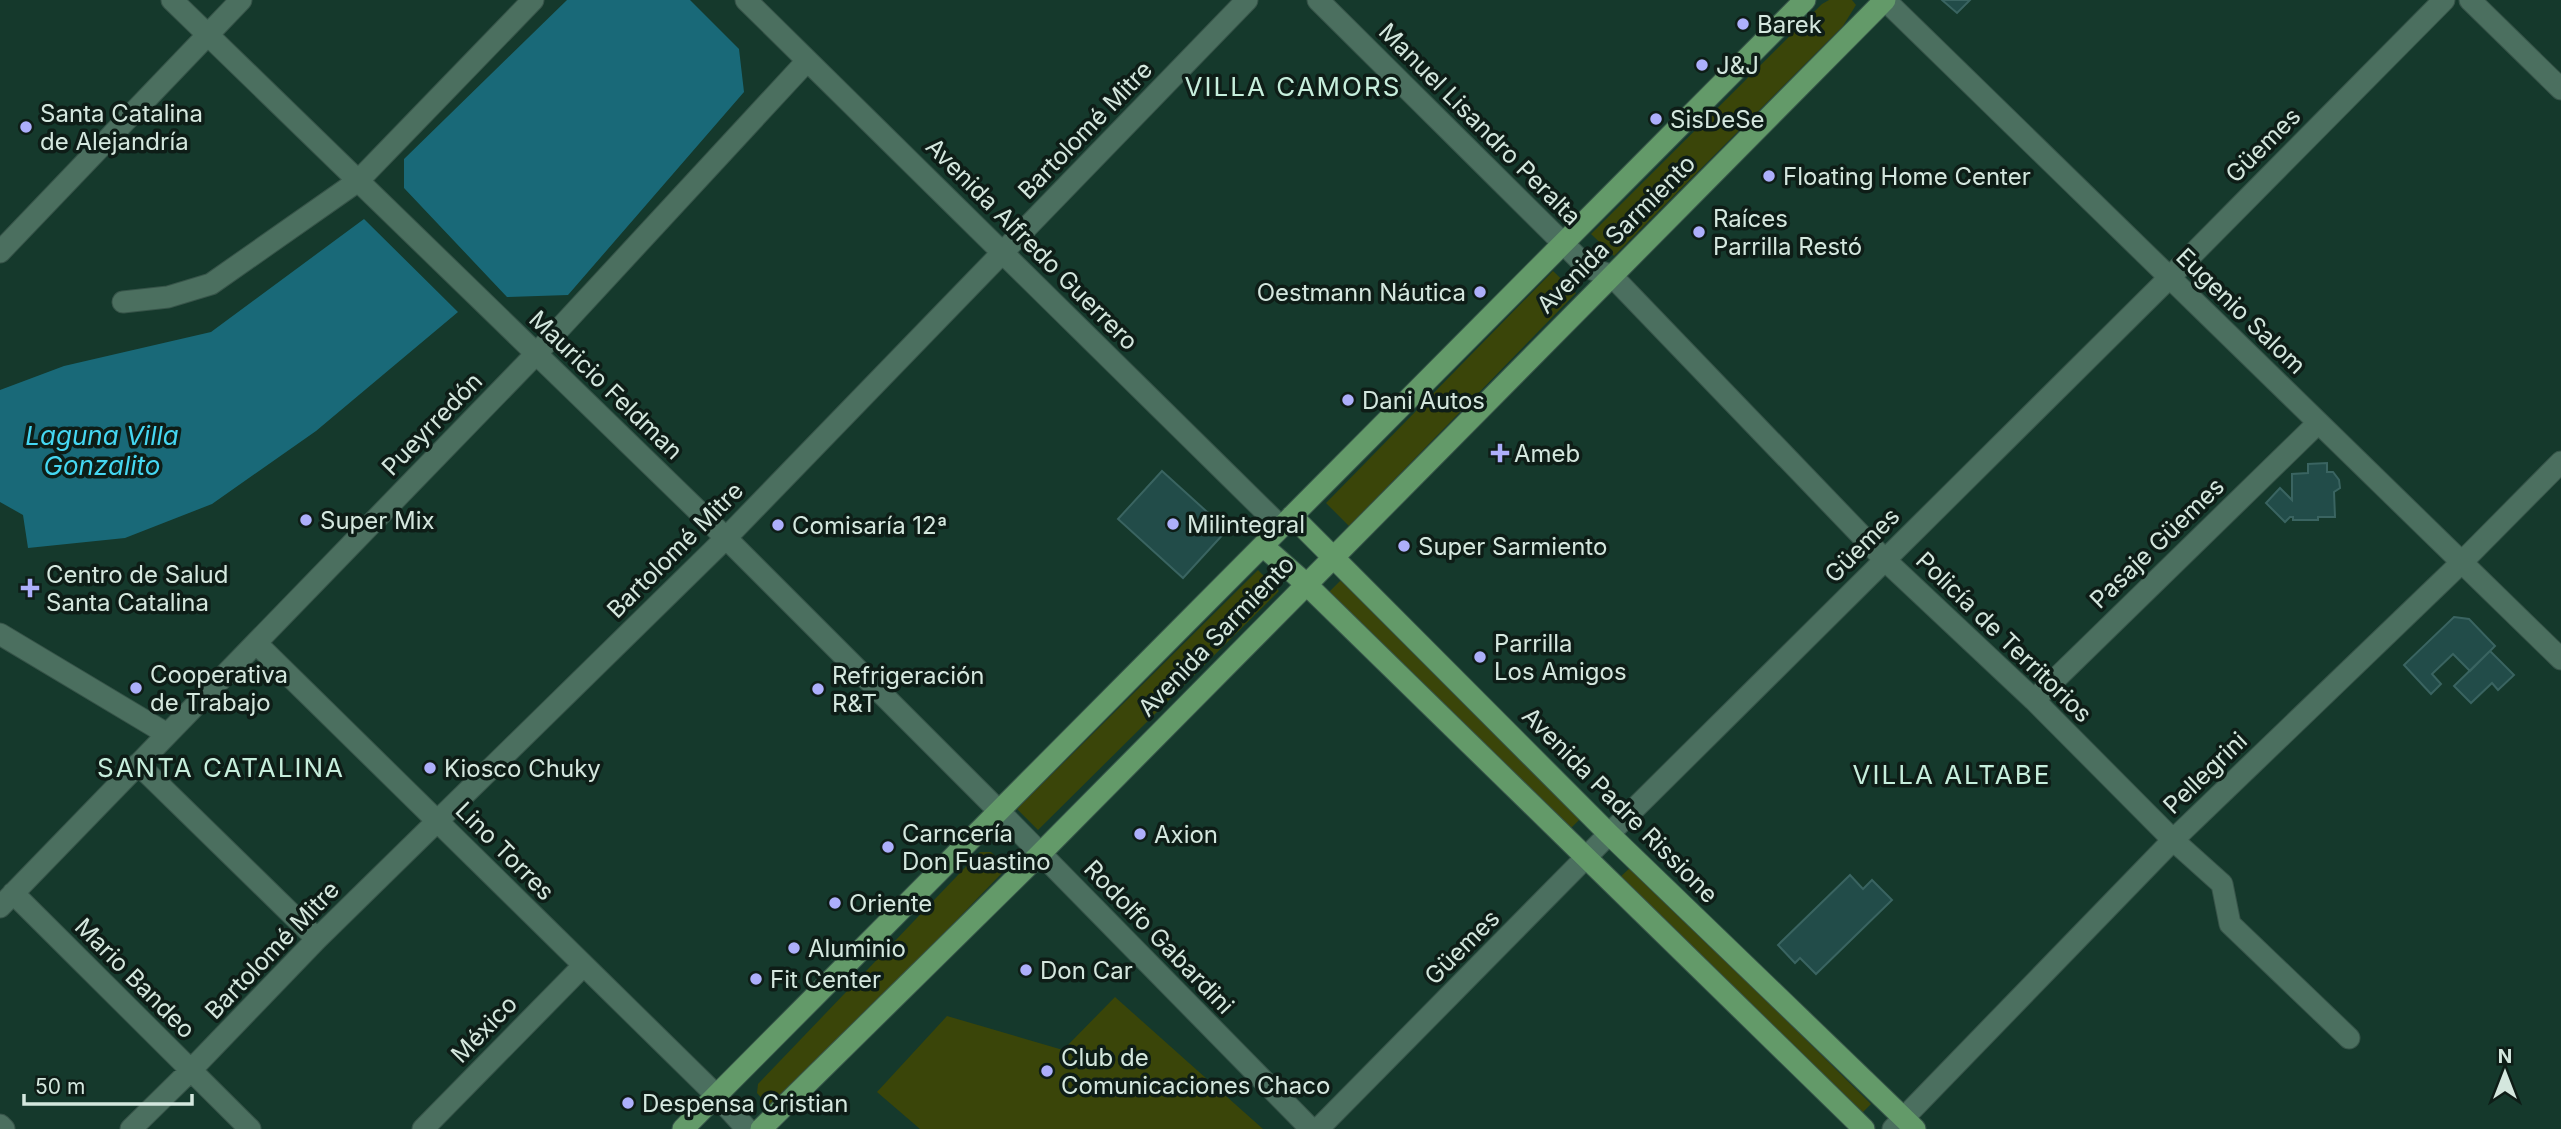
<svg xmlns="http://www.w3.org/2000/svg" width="2561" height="1129" font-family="Inter,sans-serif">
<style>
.green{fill:#3a4509}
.water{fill:#196978}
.building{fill:#224c49;stroke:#3a6461;stroke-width:2}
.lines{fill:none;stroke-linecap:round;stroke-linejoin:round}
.minor-casing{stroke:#375449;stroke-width:23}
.major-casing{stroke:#375449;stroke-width:23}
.minor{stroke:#4b6f5f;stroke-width:21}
.major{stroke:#639a69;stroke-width:21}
.poi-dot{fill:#adaffb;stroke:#0e1d17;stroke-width:2.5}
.labels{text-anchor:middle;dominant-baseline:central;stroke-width:7;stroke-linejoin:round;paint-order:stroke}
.poi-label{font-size:24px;fill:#d4e7de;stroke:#0e1d17;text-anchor:start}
.street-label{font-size:24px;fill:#d4e7de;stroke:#0e1d17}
.neighbourhood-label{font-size:26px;letter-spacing:2px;fill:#c6eedc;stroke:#0e1d17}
.water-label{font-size:26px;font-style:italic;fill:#45d7f2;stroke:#0e1d17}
</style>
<rect width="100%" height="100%" fill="#15392c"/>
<!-- green -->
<path class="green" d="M 1829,0 L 1852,0 L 1856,5 L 1843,26 L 1614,256 L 1591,234 L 1822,4 Z
M 1553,271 L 1576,293 L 1349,526 L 1326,503 Z
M 1258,570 L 1279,591 L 1038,830 L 1017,809 Z
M 1341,580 L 1581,818 L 1569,830 L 1328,593 Z
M 980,852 L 991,852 L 1003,863 L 1002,873 L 777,1106 L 768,1105 L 757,1093 L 758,1084 Z
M 1631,867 L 1871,1104 L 1858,1117 L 1618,879 Z
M 1115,997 L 1263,1129 L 920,1129 L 877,1092 L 947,1016 L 1063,1050 Z"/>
<!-- water -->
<path class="water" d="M 567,0 L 690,0 L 739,49 L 744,92 L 568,295 L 507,297 L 404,188 L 404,159 Z
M 364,219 L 458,312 L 316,431 L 212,504 L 125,538 L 28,548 L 23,515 L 0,502 L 0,390 L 64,366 L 211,332 Z"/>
<!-- building -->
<path class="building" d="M 1942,0 L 1970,0 L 1957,13 Z
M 2327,463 L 2327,472 L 2333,472 L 2339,480 L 2340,488 L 2334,492 L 2335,517 L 2318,517 L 2318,520 L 2293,520 L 2293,517 L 2290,517 L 2285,522 L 2266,503 L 2280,488 L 2292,500 L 2292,474 L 2308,473 L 2308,464 Z
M 1162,471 L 1227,530 L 1183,578 L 1118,519 Z
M 2454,617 L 2469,619 L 2495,646 L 2470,671 L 2453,654 L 2432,674 L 2441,684 L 2431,694 L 2404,665 Z
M 2490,651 L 2514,675 L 2498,690 L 2492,683 L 2471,703 L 2454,686 Z
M 1850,875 L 1863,889 L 1872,880 L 1892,900 L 1816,974 L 1800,958 L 1795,963 L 1778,945 Z"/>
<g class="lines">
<!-- minor casing -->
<g class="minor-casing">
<path id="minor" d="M 172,0 L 726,538 L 1000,812 L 1311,1129
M 746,0 L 1281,527
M 1318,0 L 1588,268 L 1611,275 L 1885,560 L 2034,700 L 2173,840 L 2222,884 L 2230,924 L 2349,1038
M 1885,0 L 2561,659
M 2470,0 L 2561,89
M 0,252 L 241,0
M 123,302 L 168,297 L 211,284 L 358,181 L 533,0
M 0,634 L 167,734
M 256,643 L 716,1095 L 747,1129
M 2034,700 L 2318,423
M 138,764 L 317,939
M 13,893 L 250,1129
M 0,907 L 536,354 L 807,61
M 0,1125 L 4,1129
M 131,1129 L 190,1071 L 317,939 L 726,538 L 1247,0
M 423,1129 L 583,966
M 1318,1129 L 1609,834 L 2169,278 L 2444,0
M 1893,1129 L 2173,840 L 2461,563 L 2561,462"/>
</g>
<!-- major casing -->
<g class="major-casing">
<path id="major" d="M 1292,516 L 1609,834 L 1915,1129
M 1263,546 L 1305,583 L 1864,1129
M 683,1129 L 1805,0
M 761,1129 L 1040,854 L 1885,0"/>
</g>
<!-- minor -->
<use href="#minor" class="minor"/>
<!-- major -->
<use href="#major" class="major"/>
</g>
<!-- markers -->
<g class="poi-dot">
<circle cx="1743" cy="24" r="7"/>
<circle cx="1702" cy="65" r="7"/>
<circle cx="1656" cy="119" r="7"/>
<circle cx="26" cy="127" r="7"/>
<circle cx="1769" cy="176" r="7"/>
<circle cx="1699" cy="232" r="7"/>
<circle cx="1480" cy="292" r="7"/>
<circle cx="1348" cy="400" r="7"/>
<path d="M1496.5 442.5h7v7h7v7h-7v7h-7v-7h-7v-7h7z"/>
<circle cx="306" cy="520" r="7"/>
<circle cx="1173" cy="524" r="7"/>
<circle cx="778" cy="525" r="7"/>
<circle cx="1404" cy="546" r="7"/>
<path d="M26.5 577.5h7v7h7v7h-7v7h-7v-7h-7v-7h7z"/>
<circle cx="1480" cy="657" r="7"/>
<circle cx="136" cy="688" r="7"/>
<circle cx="818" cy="689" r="7"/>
<circle cx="430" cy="768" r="7"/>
<circle cx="1140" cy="834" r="7"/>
<circle cx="888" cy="847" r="7"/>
<circle cx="835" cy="903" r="7"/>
<circle cx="794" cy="948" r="7"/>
<circle cx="1026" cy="970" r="7"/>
<circle cx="756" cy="979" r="7"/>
<circle cx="1047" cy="1071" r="7"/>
<circle cx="628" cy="1103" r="7"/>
</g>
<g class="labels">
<!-- poi labels -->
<g class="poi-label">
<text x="1757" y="24">Barek</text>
<text x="1716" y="65">J&amp;J</text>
<text x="40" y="113">Santa Catalina<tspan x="40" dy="28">de Alejandría</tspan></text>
<text x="1670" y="119">SisDeSe</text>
<text x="1783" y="176">Floating Home Center</text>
<text x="1713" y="218">Raíces<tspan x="1713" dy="28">Parrilla Restó</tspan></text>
<text x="1466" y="292" text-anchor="end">Oestmann Náutica</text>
<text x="1362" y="400">Dani Autos</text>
<text x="1514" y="453">Ameb</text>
<text x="320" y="520">Super Mix</text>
<text x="1187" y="524">Milintegral</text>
<text x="792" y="525">Comisaría 12ª</text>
<text x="1418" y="546">Super Sarmiento</text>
<text x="46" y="574">Centro de Salud<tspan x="46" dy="28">Santa Catalina</tspan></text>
<text x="1494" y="643">Parrilla<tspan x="1494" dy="28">Los Amigos</tspan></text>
<text x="150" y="674">Cooperativa<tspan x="150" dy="28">de Trabajo</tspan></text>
<text x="832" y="675">Refrigeración<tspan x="832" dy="28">R&amp;T</tspan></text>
<text x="444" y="768">Kiosco Chuky</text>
<text x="902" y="833">Carncería<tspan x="902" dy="28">Don Fuastino</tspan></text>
<text x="1154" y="834">Axion</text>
<text x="849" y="903">Oriente</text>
<text x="808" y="948">Aluminio</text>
<text x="1040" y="970">Don Car</text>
<text x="770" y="979">Fit Center</text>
<text x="1061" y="1057">Club de<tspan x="1061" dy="28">Comunicaciones Chaco</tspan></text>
<text x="642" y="1103">Despensa Cristian</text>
</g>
<!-- street labels -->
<g class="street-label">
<text transform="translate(1480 124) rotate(45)">Manuel Lisandro Peralta</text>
<text transform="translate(1085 130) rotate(-46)">Bartolomé Mitre</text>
<text transform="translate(2263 145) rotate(-45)">Güemes</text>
<text transform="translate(1616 234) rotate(-45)">Avenida Sarmiento</text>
<text transform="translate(1032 244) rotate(45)">Avenida Alfredo Guerrero</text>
<text transform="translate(2241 311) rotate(44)">Eugenio Salom</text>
<text transform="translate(606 385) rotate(44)">Mauricio Feldman</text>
<text transform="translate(432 424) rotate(-46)">Pueyrredón</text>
<text transform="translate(2157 543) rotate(-44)">Pasaje Güemes</text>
<text transform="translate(1862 545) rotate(-45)">Güemes</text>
<text transform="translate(675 550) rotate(-45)">Bartolomé Mitre</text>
<text transform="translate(1216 636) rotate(-46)">Avenida Sarmiento</text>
<text transform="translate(2004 637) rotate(44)">Policía de Territorios</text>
<text transform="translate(2205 773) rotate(-44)">Pellegrini</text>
<text transform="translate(1620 805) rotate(45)">Avenida Padre Rissione</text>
<text transform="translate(505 851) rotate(45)">Lino Torres</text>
<text transform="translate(1159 937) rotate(46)">Rodolfo Gabardini</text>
<text transform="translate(1462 947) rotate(-45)">Güemes</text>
<text transform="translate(272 950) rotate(-46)">Bartolomé Mitre</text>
<text transform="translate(135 978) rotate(45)">Mario Bandeo</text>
<text transform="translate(484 1029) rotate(-46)">México</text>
</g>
<!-- neighbourhood labels -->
<g class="neighbourhood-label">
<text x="1293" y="86">VILLA CAMORS</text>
<text x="221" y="767">SANTA CATALINA</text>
<text x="1952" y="774">VILLA ALTABE</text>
</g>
<!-- water labels -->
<g class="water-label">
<text x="102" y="435">Laguna Villa<tspan x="102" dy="30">Gonzalito</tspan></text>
</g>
</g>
<!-- north arrow -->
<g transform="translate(2505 1073)" stroke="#0e1d17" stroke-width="5" paint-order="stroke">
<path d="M0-5L12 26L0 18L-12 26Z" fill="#d4e7de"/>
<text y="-10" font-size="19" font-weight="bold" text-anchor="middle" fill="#d4e7de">N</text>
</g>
<!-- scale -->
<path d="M24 1094v10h168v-10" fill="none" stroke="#d4e7de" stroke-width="3.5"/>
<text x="35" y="1094" font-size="21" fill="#d4e7de" stroke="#0e1d17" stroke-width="5" paint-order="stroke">50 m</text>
</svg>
